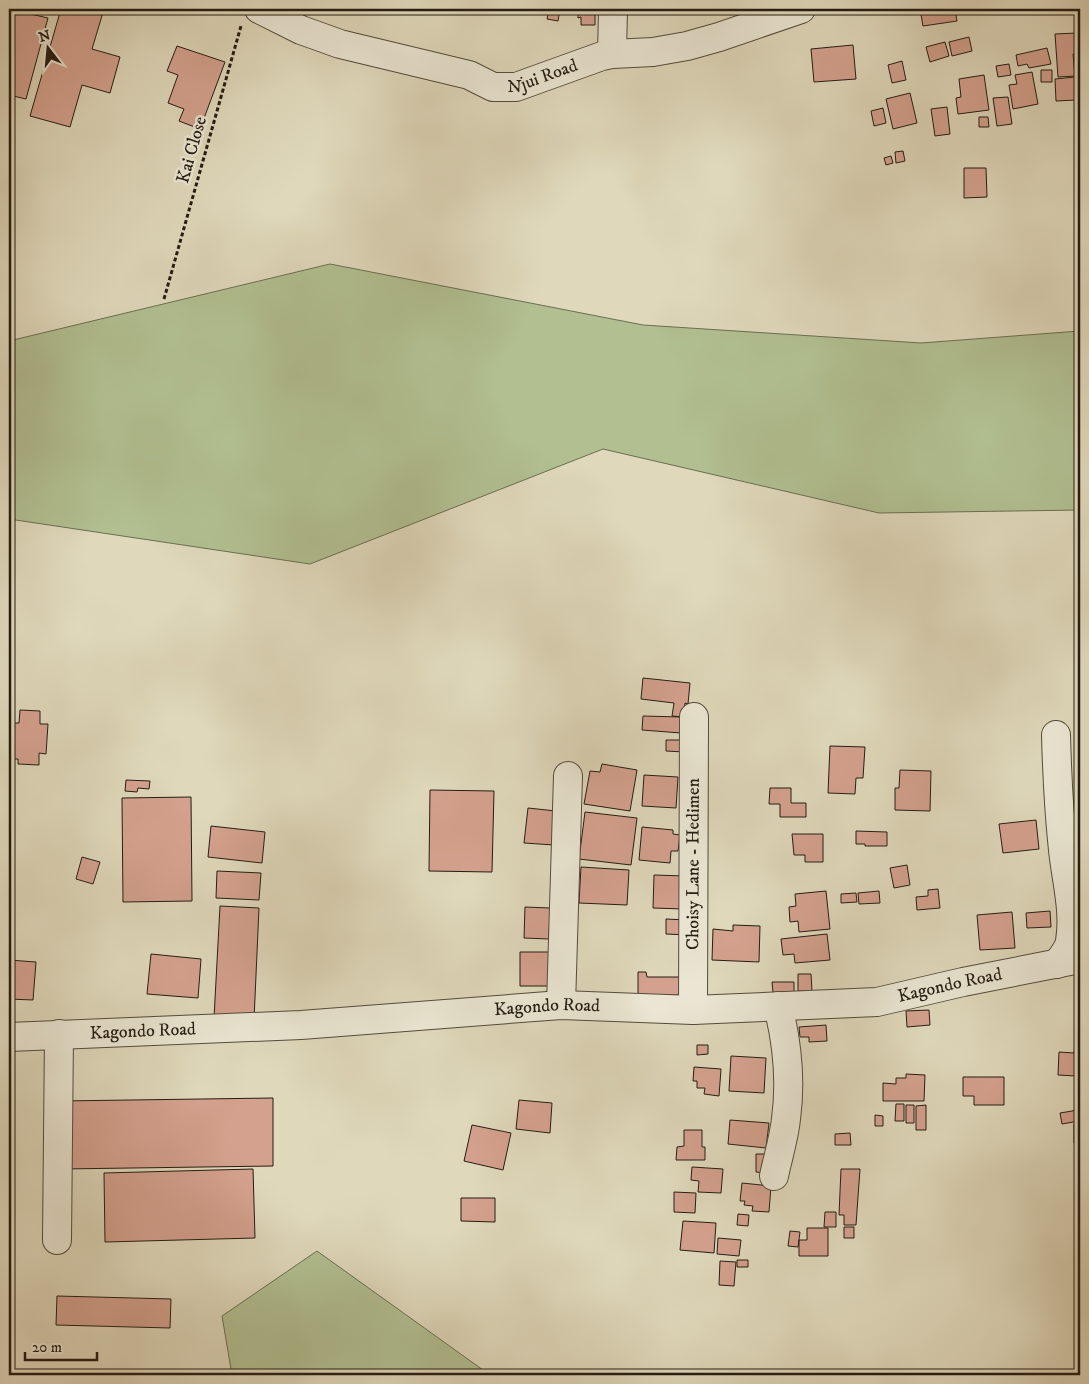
<svg xmlns="http://www.w3.org/2000/svg" width="1089" height="1384" font-family="'IM FELL DW Pica',serif">
<style>
.green{fill:#b1bf91;stroke:#6a6e52}
.building{fill:#d4a18e;stroke:#241c13}
.lines{fill:none;stroke-linecap:round;stroke-linejoin:round}
.minor-casing{stroke:#534b3d;stroke-width:30}
.path{stroke:#241c13;stroke-width:3;stroke-dasharray:4 2.5;stroke-linecap:butt}
.minor{stroke:#eae6d3;stroke-width:28}
.labels{text-anchor:middle;dominant-baseline:central;stroke-width:5;stroke-linejoin:round;paint-order:stroke}
.street-label{font-size:18px;fill:#241c13;stroke:#eae6d3}
</style>
<rect width="100%" height="100%" fill="#dfd8bb"/>
<filter id="stains"><feTurbulence type="fractalNoise" baseFrequency=".004" numOctaves="4"/><feColorMatrix values="0 0 0 0 .2 0 0 0 0 .09 0 0 0 0 .02 0 0 0 .5 -.17"/></filter>
<radialGradient id="worn" r=".72"><stop offset=".6" stop-color="#630" stop-opacity="0"/><stop offset="1" stop-color="#630" stop-opacity=".3"/></radialGradient>
<!-- green -->
<path class="green" d="M 330,264 L 643,325 L 921,343 L 1080,331 L 1080,510 L 879,513 L 603,449 L 310,564 L 9,519 L 9,341 Z
M 317,1251 L 490,1375 L 232,1375 L 222,1316 Z"/>
<!-- building -->
<path class="building" d="M 9,9 L 48,18 L 26,99 L 9,95 Z
M 61,9 L 104,9 L 92,49 L 120,57 L 110,93 L 82,85 L 70,127 L 30,116 Z
M 549,9 L 560,9 L 558,21 L 547,19 Z
M 578,9 L 595,9 L 595,25 L 581,25 L 581,17 L 578,18 Z
M 920,9 L 955,9 L 957,21 L 923,26 Z
M 1077,33 L 1079,54 L 1073,54 L 1075,76 L 1058,77 L 1055,34 Z
M 969,37 L 972,51 L 952,56 L 949,42 Z
M 945,42 L 949,56 L 930,62 L 926,47 Z
M 853,45 L 856,79 L 814,82 L 811,49 Z
M 177,46 L 225,62 L 200,129 L 179,121 L 184,109 L 168,103 L 178,75 L 167,71 Z
M 1047,48 L 1051,64 L 1029,68 L 1027,64 L 1018,66 L 1016,55 Z
M 1080,56 L 1080,90 L 1075,58 Z
M 902,61 L 906,80 L 892,83 L 888,65 Z
M 1009,64 L 1011,75 L 998,77 L 996,66 Z
M 1041,70 L 1052,70 L 1052,82 L 1041,82 Z
M 1032,72 L 1038,104 L 1013,109 L 1009,85 L 1017,84 L 1015,75 Z
M 984,75 L 989,110 L 958,114 L 956,98 L 961,97 L 959,79 Z
M 1075,77 L 1076,100 L 1056,101 L 1055,79 Z
M 910,93 L 917,123 L 893,129 L 886,99 Z
M 1008,97 L 1012,124 L 997,126 L 993,98 Z
M 947,107 L 950,134 L 935,136 L 931,109 Z
M 883,108 L 886,123 L 874,126 L 871,111 Z
M 979,117 L 988,117 L 989,127 L 979,127 Z
M 903,151 L 905,161 L 896,163 L 895,152 Z
M 891,156 L 893,163 L 886,165 L 884,158 Z
M 964,168 L 986,168 L 987,197 L 964,198 Z
M 643,678 L 690,683 L 688,704 L 685,703 L 684,717 L 672,716 L 674,703 L 641,699 Z
M 20,710 L 40,711 L 40,724 L 48,724 L 46,754 L 39,753 L 39,765 L 18,764 L 18,759 L 9,759 L 9,743 L 12,743 L 13,723 L 19,723 Z
M 643,716 L 681,717 L 681,733 L 642,730 Z
M 666,740 L 684,740 L 684,752 L 666,751 Z
M 830,746 L 865,747 L 863,778 L 856,778 L 855,794 L 828,793 Z
M 602,764 L 637,770 L 630,811 L 584,804 L 590,771 L 600,772 Z
M 900,770 L 931,771 L 930,811 L 895,810 L 895,788 L 899,788 Z
M 644,775 L 678,777 L 676,808 L 642,806 Z
M 126,780 L 150,781 L 149,789 L 138,788 L 137,792 L 125,791 Z
M 770,788 L 791,788 L 791,803 L 806,803 L 806,817 L 780,817 L 780,804 L 769,804 Z
M 430,790 L 494,791 L 492,872 L 429,871 Z
M 191,797 L 192,901 L 123,902 L 122,798 Z
M 528,808 L 556,811 L 554,845 L 524,843 Z
M 585,812 L 637,818 L 631,865 L 579,859 Z
M 1036,820 L 1039,849 L 1003,853 L 999,824 Z
M 211,826 L 265,832 L 262,863 L 208,857 Z
M 642,827 L 673,830 L 673,834 L 680,835 L 678,851 L 671,851 L 670,863 L 639,860 Z
M 856,831 L 887,832 L 887,846 L 865,846 L 865,844 L 856,844 Z
M 792,834 L 823,834 L 823,862 L 805,862 L 805,855 L 794,855 Z
M 82,857 L 100,862 L 93,884 L 76,879 Z
M 907,865 L 910,885 L 894,888 L 890,868 Z
M 581,867 L 629,870 L 627,905 L 579,903 Z
M 217,871 L 261,873 L 259,900 L 216,898 Z
M 654,875 L 685,876 L 684,909 L 653,908 Z
M 938,889 L 940,908 L 917,910 L 916,897 L 928,896 L 928,890 Z
M 826,891 L 830,929 L 799,932 L 798,921 L 790,922 L 789,907 L 796,906 L 795,894 Z
M 879,891 L 880,903 L 859,904 L 858,893 Z
M 856,893 L 857,902 L 841,903 L 841,894 Z
M 220,906 L 259,908 L 254,1020 L 214,1018 Z
M 525,907 L 550,908 L 549,939 L 524,938 Z
M 1050,911 L 1051,927 L 1027,928 L 1026,913 Z
M 1012,912 L 1015,948 L 980,950 L 977,915 Z
M 666,919 L 687,920 L 687,935 L 666,934 Z
M 733,925 L 760,926 L 759,962 L 712,960 L 713,929 L 733,931 Z
M 827,934 L 830,960 L 795,963 L 794,954 L 783,955 L 781,939 Z
M 520,952 L 552,952 L 551,986 L 520,986 Z
M 151,954 L 201,959 L 198,998 L 147,994 Z
M 9,960 L 36,962 L 33,1000 L 9,999 Z
M 638,972 L 646,972 L 647,977 L 682,977 L 682,995 L 638,996 Z
M 798,974 L 811,974 L 812,991 L 798,991 Z
M 772,982 L 794,982 L 794,993 L 773,993 Z
M 929,1010 L 930,1025 L 907,1027 L 906,1011 Z
M 826,1025 L 827,1041 L 809,1042 L 809,1037 L 800,1037 L 799,1027 Z
M 697,1045 L 708,1045 L 708,1054 L 697,1055 Z
M 1075,1046 L 1080,1046 L 1080,1091 L 1076,1091 L 1076,1076 L 1058,1075 L 1059,1052 L 1074,1053 Z
M 731,1056 L 766,1058 L 764,1093 L 729,1091 Z
M 694,1067 L 721,1069 L 719,1096 L 704,1094 L 705,1088 L 697,1088 L 697,1081 L 693,1081 Z
M 906,1074 L 925,1075 L 924,1101 L 883,1101 L 883,1083 L 896,1084 L 896,1078 L 906,1078 Z
M 963,1077 L 1004,1077 L 1004,1105 L 974,1105 L 974,1096 L 963,1096 Z
M 273,1098 L 273,1166 L 61,1169 L 60,1101 Z
M 519,1100 L 552,1103 L 550,1133 L 516,1129 Z
M 896,1104 L 904,1104 L 904,1121 L 895,1121 Z
M 906,1105 L 914,1105 L 914,1123 L 906,1123 Z
M 926,1105 L 926,1130 L 916,1130 L 916,1106 Z
M 1078,1110 L 1079,1121 L 1062,1124 L 1060,1113 Z
M 875,1115 L 883,1116 L 883,1126 L 875,1126 Z
M 730,1120 L 769,1123 L 766,1148 L 728,1144 Z
M 1074,1124 L 1080,1124 L 1080,1143 L 1074,1143 Z
M 472,1125 L 511,1133 L 503,1170 L 464,1161 Z
M 684,1130 L 702,1130 L 702,1147 L 705,1147 L 705,1160 L 676,1160 L 677,1147 L 684,1146 Z
M 850,1133 L 851,1145 L 835,1145 L 835,1134 Z
M 756,1154 L 768,1154 L 767,1173 L 756,1172 Z
M 692,1167 L 723,1169 L 721,1193 L 698,1192 L 699,1181 L 691,1180 Z
M 253,1169 L 255,1238 L 105,1242 L 104,1173 Z
M 841,1169 L 860,1169 L 856,1225 L 844,1225 L 844,1215 L 839,1215 Z
M 742,1183 L 771,1186 L 769,1212 L 752,1211 L 753,1206 L 744,1205 L 745,1201 L 740,1201 Z
M 674,1192 L 696,1193 L 695,1213 L 674,1212 Z
M 461,1198 L 495,1198 L 495,1222 L 461,1221 Z
M 825,1212 L 836,1212 L 836,1227 L 824,1227 Z
M 738,1214 L 749,1215 L 748,1226 L 737,1225 Z
M 683,1221 L 716,1223 L 714,1253 L 680,1250 Z
M 844,1227 L 854,1227 L 854,1238 L 844,1238 Z
M 807,1228 L 828,1228 L 828,1256 L 799,1256 L 799,1240 L 807,1240 Z
M 790,1231 L 800,1232 L 798,1247 L 788,1246 Z
M 718,1238 L 741,1240 L 739,1256 L 717,1254 Z
M 737,1260 L 748,1260 L 748,1267 L 737,1267 Z
M 720,1261 L 736,1262 L 734,1286 L 719,1285 Z
M 57,1296 L 171,1299 L 170,1328 L 56,1325 Z"/>
<g class="lines">
<!-- minor casing -->
<g class="minor-casing">
<g id="minor">
<path id="s1" d="M 259,9 L 301,30 L 340,44 L 469,75 L 493,87 L 516,87 L 602,56 L 612,54 L 653,52 L 687,46 L 719,37 L 801,9"/>
<path d="M 612,54 L 613,9"/>
<path d="M 1056,735 C 1057,774 1059,812 1063,850 C 1066,880 1075,911 1070,941 C 1069,949 1061,958 1057,964"/>
<path d="M 561,1005 L 568,776"/>
<path id="s2" d="M 693,1010 L 694,717"/>
<path id="s3" d="M 9,1037 L 301,1025 L 561,1005 L 693,1010 L 877,1002 L 963,982 L 1080,959"/>
<path d="M 774,1176 C 778,1157 784,1138 786,1119 C 791,1082 787,1042 778,1006"/>
<path d="M 57,1240 L 59,1034"/>
</g>
</g>
<!-- path -->
<path class="path" d="M 164,299 L 241,26"/>
<!-- minor -->
<use href="#minor" class="minor"/>
</g>
<g class="labels">
<!-- street labels -->
<g class="street-label">
<text stroke="none"><textPath href="#s1" startOffset="299">Njui Road</textPath></text>
<text transform="translate(192 150) rotate(-74)">Kai Close</text>
<text stroke="none"><textPath href="#s2" startOffset="146">Choisy Lane - Hedimen</textPath></text>
<text stroke="none"><textPath href="#s3" startOffset="944">Kagondo Road</textPath></text>
<text stroke="none"><textPath href="#s3" startOffset="539">Kagondo Road</textPath></text>
<text stroke="none"><textPath href="#s3" startOffset="134">Kagondo Road</textPath></text>
</g>
</g>
<!-- margin -->
<rect width="1089" height="1384" fill="none" stroke="#dfd8bb" stroke-width="30"/>
<rect x="10" y="10" width="1069" height="1364" fill="none" stroke="#241c13" stroke-width="2.5"/>
<rect x="15" y="15" width="1059" height="1354" fill="none" stroke="#241c13"/>
<!-- north arrow -->
<g transform="translate(48 48) rotate(344)" stroke="#eae6d3" stroke-width="4" paint-order="stroke">
<path d="M0-4L9 19L0 12L-9 19Z" fill="#241c13"/>
<text y="-8" font-size="14" font-weight="bold" text-anchor="middle" fill="#241c13">N</text>
</g>
<!-- scale -->
<path d="M25 1352v8h72v-8" fill="none" stroke="#241c13" stroke-width="2.5"/>
<text x="32" y="1352" font-size="15" fill="#241c13" stroke="#eae6d3" stroke-width="4" paint-order="stroke">20 m</text>
<rect width="100%" height="100%" filter="url(#stains)"/>
<rect width="100%" height="100%" fill="url(#worn)"/>
</svg>
